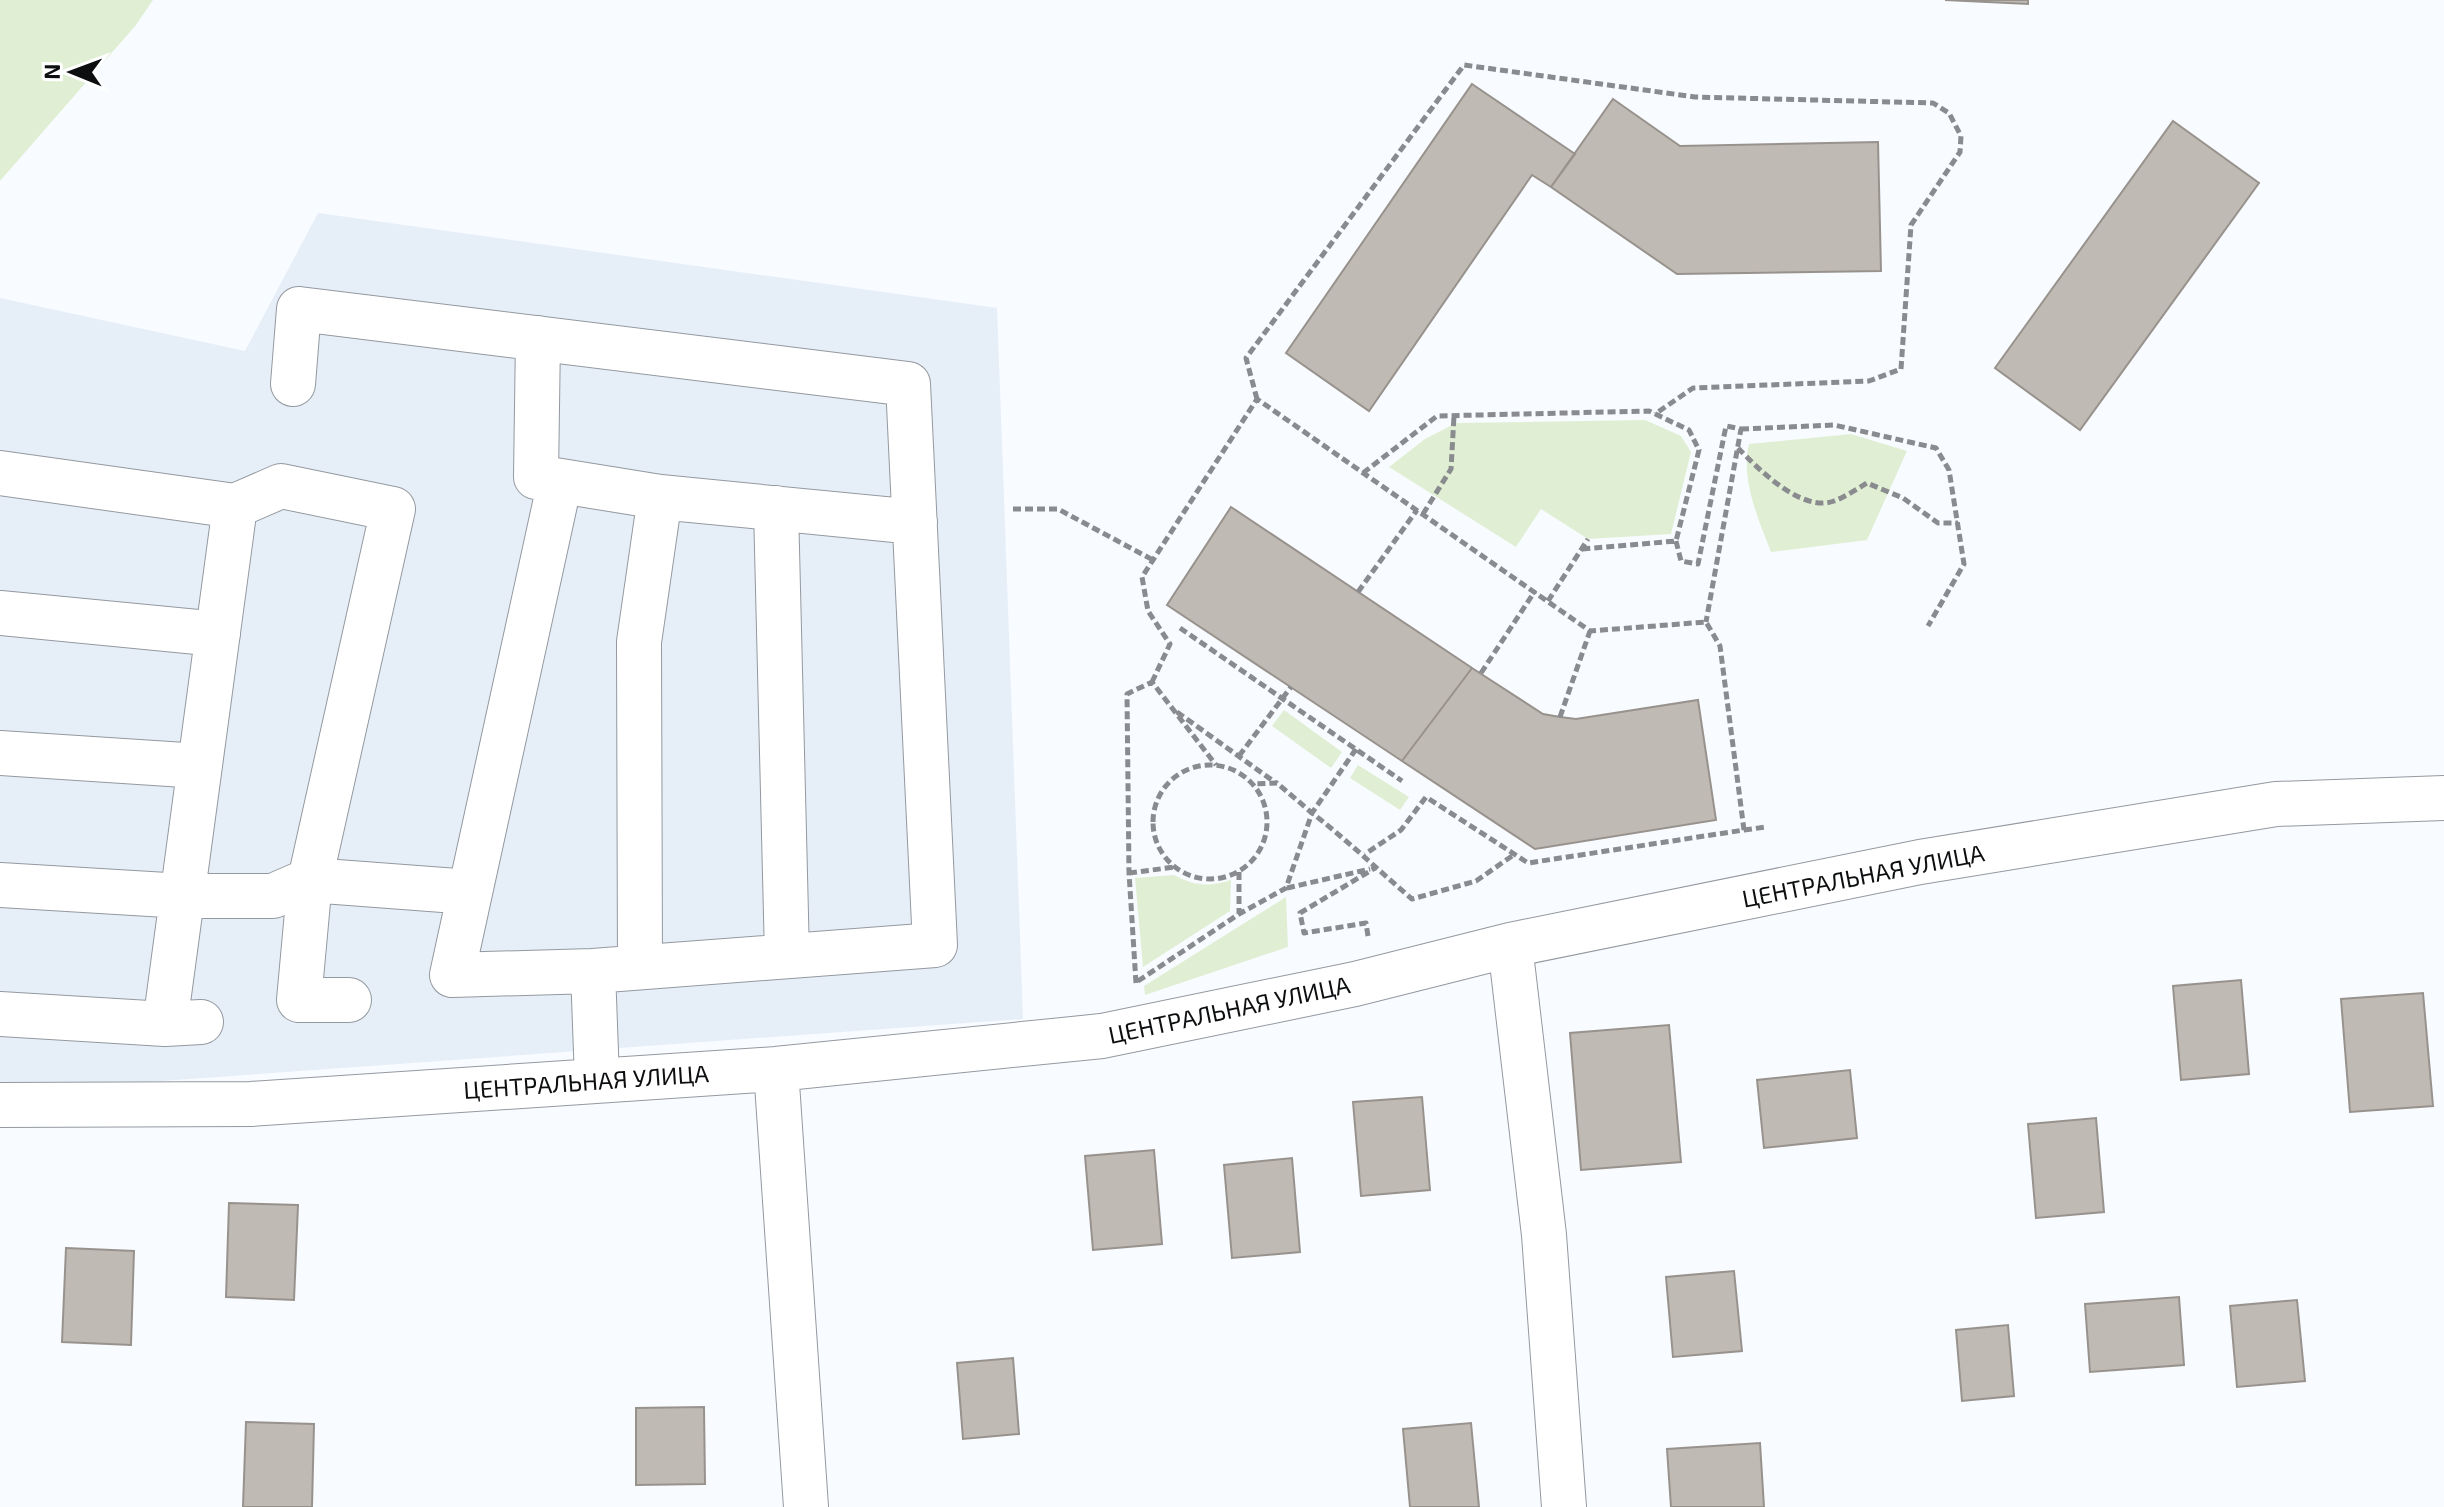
<svg xmlns="http://www.w3.org/2000/svg" width="2444" height="1507" font-family="'Exo 2',sans-serif">
<style>
.built{fill:#e6eef8}
.green{fill:#e0efd3}
.building{fill:#c0bab4;stroke:#98928d;stroke-width:2}
.lines{fill:none;stroke-linecap:round;stroke-linejoin:round}
.minor-casing{stroke:#94999f;stroke-width:46}
.path{stroke:#898b8e;stroke-width:5;stroke-dasharray:8 4;stroke-linecap:butt}
.minor{stroke:#fff;stroke-width:44}
.labels{text-anchor:middle;dominant-baseline:central;stroke-width:6;stroke-linejoin:round;paint-order:stroke}
.street-label{font-size:24px;fill:#0c0e10;stroke:#fff}
</style>
<rect width="100%" height="100%" fill="#f8fbff"/>
<!-- built -->
<path class="built" d="M 318,213 L 997,308 L 1023,1019 L 119,1084 L 0,1085 L 0,298 L 245,351 Z"/>
<!-- green -->
<path class="green" d="M 0,0 L 153,0 L 136,25 L 0,181 Z
M 1645,420 L 1681,436 L 1691,452 L 1671,534 L 1588,539 L 1541,509 L 1516,547 L 1389,467 L 1425,439 L 1456,423 Z
M 1851,434 L 1907,451 L 1867,540 L 1771,552 C 1759,521 1740,478 1749,444 Z
M 1284,710 L 1342,752 L 1331,768 L 1272,726 Z
M 1358,765 L 1409,797 L 1400,810 L 1350,778 Z
M 1174,875 C 1195,886 1209,887 1231,880 L 1230,911 L 1143,967 L 1135,878 Z
M 1286,897 L 1288,947 L 1145,995 L 1144,986 Z"/>
<!-- building -->
<path class="building" d="M 1945,0 L 2028,0 L 2028,4 Z
M 1472,84 L 1575,154 L 1551,187 L 1532,175 L 1369,411 L 1286,353 Z
M 1613,99 L 1680,146 L 1878,142 L 1881,271 L 1677,274 L 1551,187 Z
M 2173,121 L 2259,183 L 2080,430 L 1995,368 Z
M 1231,507 L 1472,668 L 1402,761 L 1167,605 Z
M 1472,668 L 1543,714 L 1560,717 L 1576,719 L 1698,700 L 1716,820 L 1535,849 L 1402,761 Z
M 2241,980 L 2249,1074 L 2181,1080 L 2173,986 Z
M 2423,993 L 2433,1106 L 2350,1112 L 2341,999 Z
M 1669,1025 L 1681,1162 L 1581,1170 L 1570,1033 Z
M 1850,1070 L 1857,1138 L 1764,1148 L 1757,1080 Z
M 1422,1097 L 1430,1190 L 1361,1196 L 1353,1102 Z
M 2096,1118 L 2104,1212 L 2036,1218 L 2028,1124 Z
M 1154,1150 L 1162,1244 L 1093,1250 L 1085,1156 Z
M 1292,1158 L 1300,1252 L 1232,1258 L 1224,1165 Z
M 229,1203 L 298,1205 L 294,1300 L 226,1297 Z
M 66,1248 L 134,1251 L 131,1345 L 62,1342 Z
M 1734,1271 L 1742,1351 L 1673,1357 L 1666,1277 Z
M 2179,1297 L 2184,1365 L 2090,1372 L 2085,1304 Z
M 2297,1300 L 2305,1381 L 2237,1387 L 2230,1306 Z
M 2008,1325 L 2014,1396 L 1962,1401 L 1956,1330 Z
M 1013,1358 L 1019,1434 L 963,1439 L 957,1363 Z
M 704,1407 L 705,1484 L 636,1485 L 636,1408 Z
M 246,1422 L 314,1424 L 312,1507 L 243,1507 Z
M 1471,1423 L 1479,1507 L 1410,1507 L 1403,1429 Z
M 1760,1443 L 1764,1507 L 1671,1507 L 1667,1449 Z"/>
<g class="lines">
<!-- minor casing -->
<g class="minor-casing">
<path id="minor" d="M 538,338 L 536,477 L 660,497
M 293,384 L 299,309 L 908,384 L 935,945 L 593,971 L 597,1079
M 0,473 L 235,506 L 281,486 L 393,509 L 310,880 L 299,1000 L 349,1000
M 560,481 L 452,975 L 593,971
M 776,508 L 787,956
M 0,613 L 218,634
M 0,753 L 200,766
M 0,885 L 183,896 L 273,896 L 310,880 L 470,892
M 1510,945 L 1544,1235 L 1564,1507
M 640,967 L 639,642 L 660,497 L 915,522
M 0,1014 L 165,1024 L 201,1022
M 165,1024 L 235,506
M 776,1069 L 806,1507
M 0,1105 L 251,1104 L 776,1069 L 1102,1036 L 1355,984 L 1510,945 L 1920,862 L 2276,804 L 2444,798"/>
</g>
<!-- path -->
<path class="path" d="M 1257,399 L 1246,358 L 1464,65 L 1695,97 L 1933,103 L 1949,113 L 1961,136 L 1960,152 L 1911,225 L 1901,369 L 1869,381 L 1693,388 L 1655,414
M 1741,429 L 1834,425 L 1936,448 L 1949,470 L 1964,564 L 1928,626
M 1738,448 C 1758,469 1802,513 1834,501 C 1845,497 1857,489 1867,483 L 1903,498 L 1938,523 L 1958,523
M 1363,473 L 1437,416 L 1649,411 L 1689,430 L 1699,450 L 1676,541 L 1582,549
M 1013,509 L 1058,509 L 1153,560
M 1423,514 L 1451,469 L 1454,416
M 1676,541 L 1681,561 L 1698,564 L 1726,426 L 1741,429 L 1706,622
M 1358,592 L 1417,510
M 1548,601 L 1588,539
M 1180,628 L 1402,781
M 1481,673 L 1535,591
M 1152,682 L 1170,644 L 1148,611 L 1142,577 L 1257,399 L 1590,631 L 1706,622 L 1720,646 L 1744,830 L 1528,863 L 1426,797 L 1401,830 L 1365,854
M 1177,712 L 1276,783
M 1560,717 L 1590,631
M 1356,749 L 1312,813 C 1347,840 1378,870 1412,899 L 1476,881 L 1512,856
M 1239,756 L 1291,687
M1153 822a57 57 0 1 1 114 0a57 57 0 1 1-114 0Z
M 1744,830 L 1766,827
M 1239,872 L 1239,914
M 1129,873 L 1175,867
M 1287,888 L 1370,869
M 1368,936 L 1366,923 L 1304,933 L 1300,913 L 1375,868
M 1138,981 L 1239,914 L 1286,888 L 1312,813 L 1277,783 L 1253,784
M 1136,983 L 1129,873 L 1127,694 L 1152,682 L 1216,765"/>
<!-- minor -->
<use href="#minor" class="minor"/>
</g>
<g class="labels">
<!-- street labels -->
<g class="street-label">
<text transform="translate(1863 875) rotate(-11)">ЦЕНТРАЛЬНАЯ УЛИЦА</text>
<text transform="translate(1229 1009) rotate(-12)">ЦЕНТРАЛЬНАЯ УЛИЦА</text>
<text transform="translate(586 1081) rotate(-4)">ЦЕНТРАЛЬНАЯ УЛИЦА</text>
</g>
</g>
<!-- north arrow -->
<g transform="translate(72 72) rotate(271)" stroke="#ffffff" stroke-width="6" paint-order="stroke">
<path d="M0-6L14 30L0 20L-14 30Z" fill="#0c0e10"/>
<text y="-12" font-size="22" font-weight="bold" text-anchor="middle" fill="#0c0e10">N</text>
</g>
</svg>
